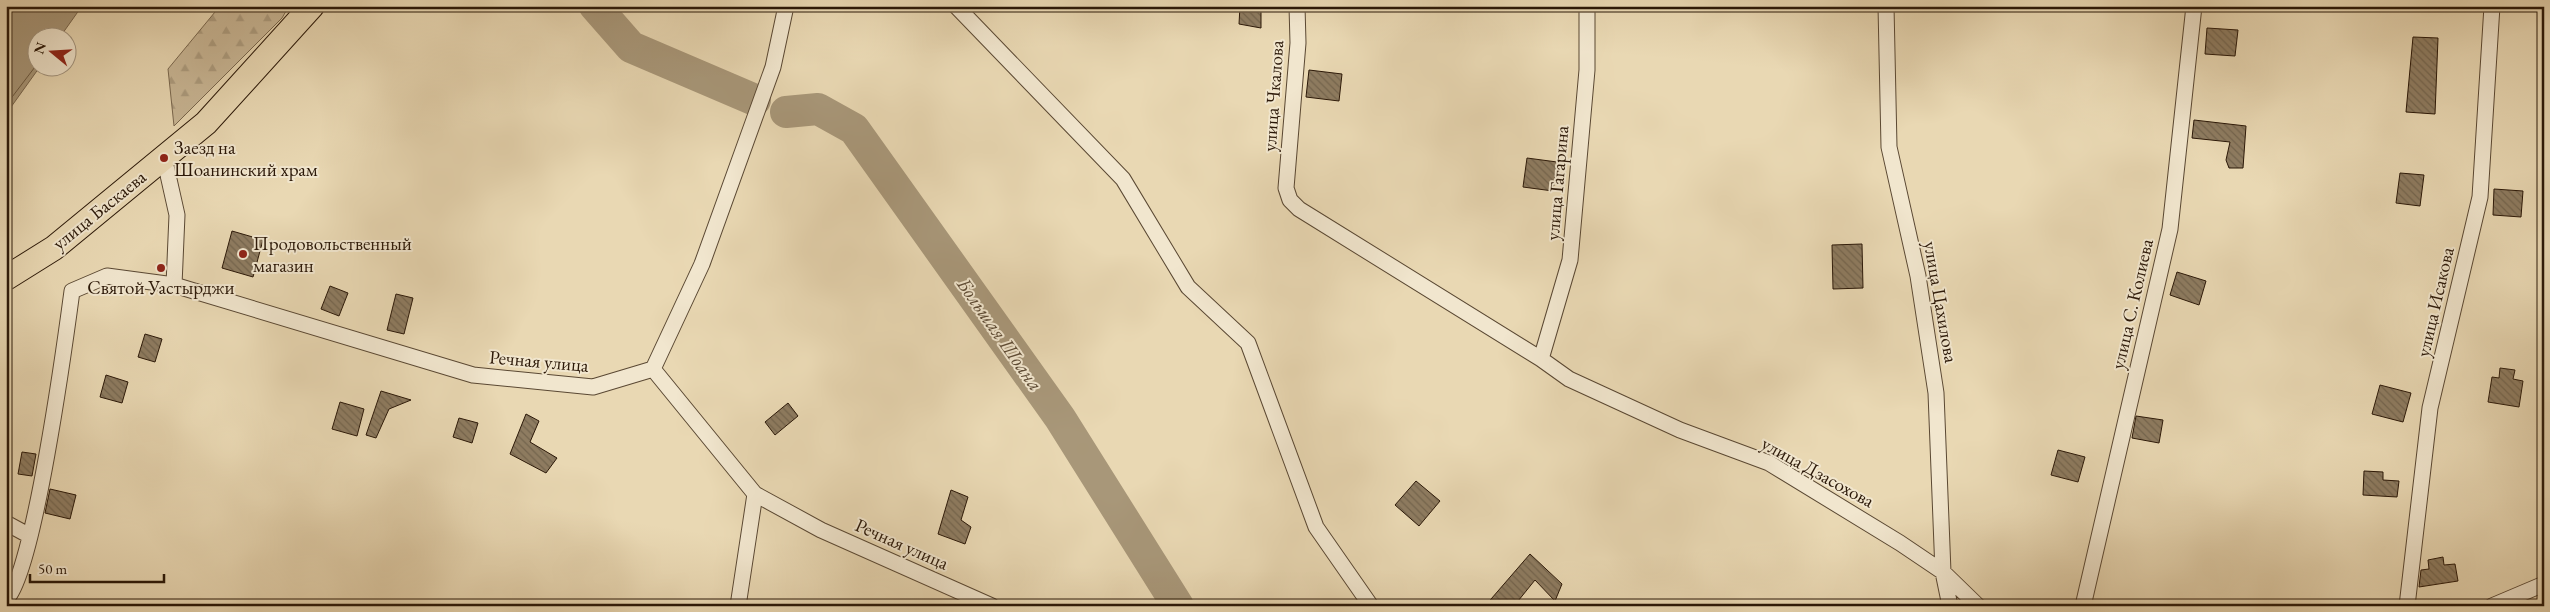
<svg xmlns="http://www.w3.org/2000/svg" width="2550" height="612" font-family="'EB Garamond',serif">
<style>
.forest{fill:url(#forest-firs);stroke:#7a684f}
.water{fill:#a89779;stroke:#76644c}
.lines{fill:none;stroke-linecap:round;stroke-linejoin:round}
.shore{stroke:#6a5840;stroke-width:1}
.river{stroke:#a89779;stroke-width:32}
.building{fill:url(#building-back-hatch);stroke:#2b1808}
.street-casing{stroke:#5a4833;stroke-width:17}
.primary-casing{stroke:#2b1808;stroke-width:26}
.street{stroke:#f1e6ce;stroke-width:15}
.primary{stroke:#e9d8b3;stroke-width:24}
.poi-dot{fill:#8f2418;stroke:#f1e6ce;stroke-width:2}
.labels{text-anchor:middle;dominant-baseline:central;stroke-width:4;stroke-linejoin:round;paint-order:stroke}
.street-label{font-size:19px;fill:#2b1808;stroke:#f1e6ce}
.poi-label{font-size:19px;fill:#2b1808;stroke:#f1e6ce;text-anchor:start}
.water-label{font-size:20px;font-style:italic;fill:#5d4b35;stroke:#f1e6ce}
</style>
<defs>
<pattern id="forest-firs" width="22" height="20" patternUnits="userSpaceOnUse" patternTransform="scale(1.25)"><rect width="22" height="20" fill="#c9b796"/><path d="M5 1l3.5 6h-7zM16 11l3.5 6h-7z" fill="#ad9d80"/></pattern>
<pattern id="building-back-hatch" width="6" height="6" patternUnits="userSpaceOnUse" patternTransform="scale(1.25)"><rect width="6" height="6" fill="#8e7c61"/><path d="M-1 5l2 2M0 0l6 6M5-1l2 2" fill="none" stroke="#74654e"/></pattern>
</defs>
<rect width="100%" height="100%" fill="#e9d8b3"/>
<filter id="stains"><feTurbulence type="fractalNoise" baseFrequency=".004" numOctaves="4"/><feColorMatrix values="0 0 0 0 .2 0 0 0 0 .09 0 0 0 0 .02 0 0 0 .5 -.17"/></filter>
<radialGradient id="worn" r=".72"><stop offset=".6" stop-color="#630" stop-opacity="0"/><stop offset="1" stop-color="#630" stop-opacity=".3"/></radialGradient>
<!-- forest -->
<path class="forest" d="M 213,6 L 289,6 L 282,18 L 174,126 L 168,69 L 215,12 Z"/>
<!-- water -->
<path class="water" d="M 6,6 L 82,6 L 60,37 L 38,38 L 39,68 L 6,114 Z"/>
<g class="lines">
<!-- shore -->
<path class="shore" d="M 6,105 L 38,63"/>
<!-- river -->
<path class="river" d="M 595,6 L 631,47 L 755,100
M 786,112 L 818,109 L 854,129 L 1060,418 L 1178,606"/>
</g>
<!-- building -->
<path class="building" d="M 1240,6 L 1261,6 L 1261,28 L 1239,24 Z
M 2207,28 L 2238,30 L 2235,56 L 2205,54 Z
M 2413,37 L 2438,38 L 2435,114 L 2406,112 Z
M 1309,70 L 1342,74 L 1339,101 L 1306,97 Z
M 2194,120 L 2246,126 L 2243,168 L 2229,168 L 2226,160 L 2230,142 L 2192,138 Z
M 1527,158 L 1557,162 L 1553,191 L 1523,187 Z
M 2400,173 L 2424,175 L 2420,206 L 2396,203 Z
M 2494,189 L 2523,191 L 2521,217 L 2493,215 Z
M 232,231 L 263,240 L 253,277 L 222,268 Z
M 1862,244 L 1863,288 L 1833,289 L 1832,245 Z
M 2177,272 L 2206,281 L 2199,305 L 2170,295 Z
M 330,286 L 348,293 L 339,316 L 321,309 Z
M 396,294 L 413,298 L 404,334 L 387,330 Z
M 145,334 L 162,339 L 155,362 L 138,357 Z
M 2500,368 L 2515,370 L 2513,379 L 2523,381 L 2519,407 L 2488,402 L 2492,377 L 2499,378 Z
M 106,375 L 128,382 L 122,403 L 100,397 Z
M 2380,385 L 2411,393 L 2403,422 L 2372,414 Z
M 381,391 L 411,400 L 389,409 L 376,438 L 366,435 Z
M 340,402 L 364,409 L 357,436 L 332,429 Z
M 788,403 L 798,416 L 775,435 L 765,422 Z
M 526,414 L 539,421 L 530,442 L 557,458 L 546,473 L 510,454 Z
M 2136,416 L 2163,420 L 2159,443 L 2132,438 Z
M 459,418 L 478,423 L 472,443 L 453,437 Z
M 2058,450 L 2085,457 L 2078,482 L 2051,475 Z
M 22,452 L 36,454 L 32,476 L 18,474 Z
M 2364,471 L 2383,472 L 2383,480 L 2399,481 L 2397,497 L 2363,495 Z
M 1416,481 L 1440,501 L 1419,526 L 1395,505 Z
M 50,489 L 76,495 L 70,519 L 45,513 Z
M 951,490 L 968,497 L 961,520 L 971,527 L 965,544 L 938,534 Z
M 1530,554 L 1562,584 L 1555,601 L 1535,580 L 1514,606 L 1485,606 Z
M 2443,557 L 2444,565 L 2455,564 L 2458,581 L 2419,587 L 2421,570 L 2429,569 L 2428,560 Z"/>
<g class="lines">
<!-- street casing -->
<g class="street-casing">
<path id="street" d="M 956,6 L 1123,179 L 1188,287 L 1248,343 L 1316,527 L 1371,606
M 1297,6 L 1298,43 L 1286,188 L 1290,200 L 1299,209 L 1541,359 L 1569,379 L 1680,430 L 1769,463 L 1900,543 L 1943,572 L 1978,606
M 1886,6 L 1889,147 L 1918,276 L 1936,393 L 1943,572 L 1950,606
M 164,157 L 177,215 L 174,285
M 1541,359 L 1570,260 L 1587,70 L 1587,6
M 653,369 L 702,264 L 773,67 L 786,6
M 6,523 L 30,536
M 6,599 C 33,580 66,336 72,291 L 107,276 L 174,285 L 473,375 L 593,387 L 653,369 L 755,494 L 821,530 L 992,606
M 738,606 L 755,494
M 2083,606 L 2170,229 L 2194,6
M 2407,606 L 2430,408 L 2480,197 L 2492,6
M 2492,606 L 2544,584"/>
</g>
<!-- primary casing -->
<g class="primary-casing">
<path id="primary" d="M 6,278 L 54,248 L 206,123 L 312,6"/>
</g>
<!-- street -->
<use href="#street" class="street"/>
<!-- primary -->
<use href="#primary" class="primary"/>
</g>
<!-- markers -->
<g class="poi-dot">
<circle cx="164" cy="158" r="5"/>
<circle cx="243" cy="254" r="5"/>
<circle cx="161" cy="268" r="5"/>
</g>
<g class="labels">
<!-- street labels -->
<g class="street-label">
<text transform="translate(1273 96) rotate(-86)">улица Чкалова</text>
<text transform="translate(1557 183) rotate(-85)">улица Гагарина</text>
<text transform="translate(99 210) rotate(-39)">улица Баскаева</text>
<text transform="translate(1941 302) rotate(80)">улица Цахилова</text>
<text transform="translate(2435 302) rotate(-77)">улица Исакова</text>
<text transform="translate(2132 304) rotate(-77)">улица С. Колиева</text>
<text transform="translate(539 361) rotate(5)">Речная улица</text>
<text transform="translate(1818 472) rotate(29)">улица Дзасохова</text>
<text transform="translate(902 544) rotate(24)">Речная улица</text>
</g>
<!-- poi labels -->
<g class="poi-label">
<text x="174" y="147">Заезд на<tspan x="174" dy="22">Шоанинский храм</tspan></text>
<text x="253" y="243">Продовольственный<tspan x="253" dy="22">магазин</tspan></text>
<text x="161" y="287" text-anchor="middle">Святой Уастырджи</text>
</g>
<!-- water labels -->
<g class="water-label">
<text transform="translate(1000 334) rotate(55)">Большая Шоана</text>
</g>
</g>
<!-- margin -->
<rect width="2550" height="612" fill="none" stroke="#e9d8b3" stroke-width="25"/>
<rect x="8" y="8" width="2535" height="597" fill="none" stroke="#2b1808" stroke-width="2.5"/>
<rect x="12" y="12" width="2525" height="587" fill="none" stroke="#2b1808"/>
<!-- north arrow -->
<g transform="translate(52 52) rotate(288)"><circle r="24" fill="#f1e6ce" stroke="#a2947f"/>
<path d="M0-4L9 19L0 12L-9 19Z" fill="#8f2418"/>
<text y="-8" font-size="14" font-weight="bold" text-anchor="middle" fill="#2b1808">N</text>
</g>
<!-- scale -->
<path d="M30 574v8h134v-8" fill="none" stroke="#2b1808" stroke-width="2.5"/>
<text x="38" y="574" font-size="15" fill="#2b1808" stroke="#f1e6ce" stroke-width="4" paint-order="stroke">50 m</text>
<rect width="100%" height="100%" filter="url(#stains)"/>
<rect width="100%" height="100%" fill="url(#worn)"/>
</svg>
